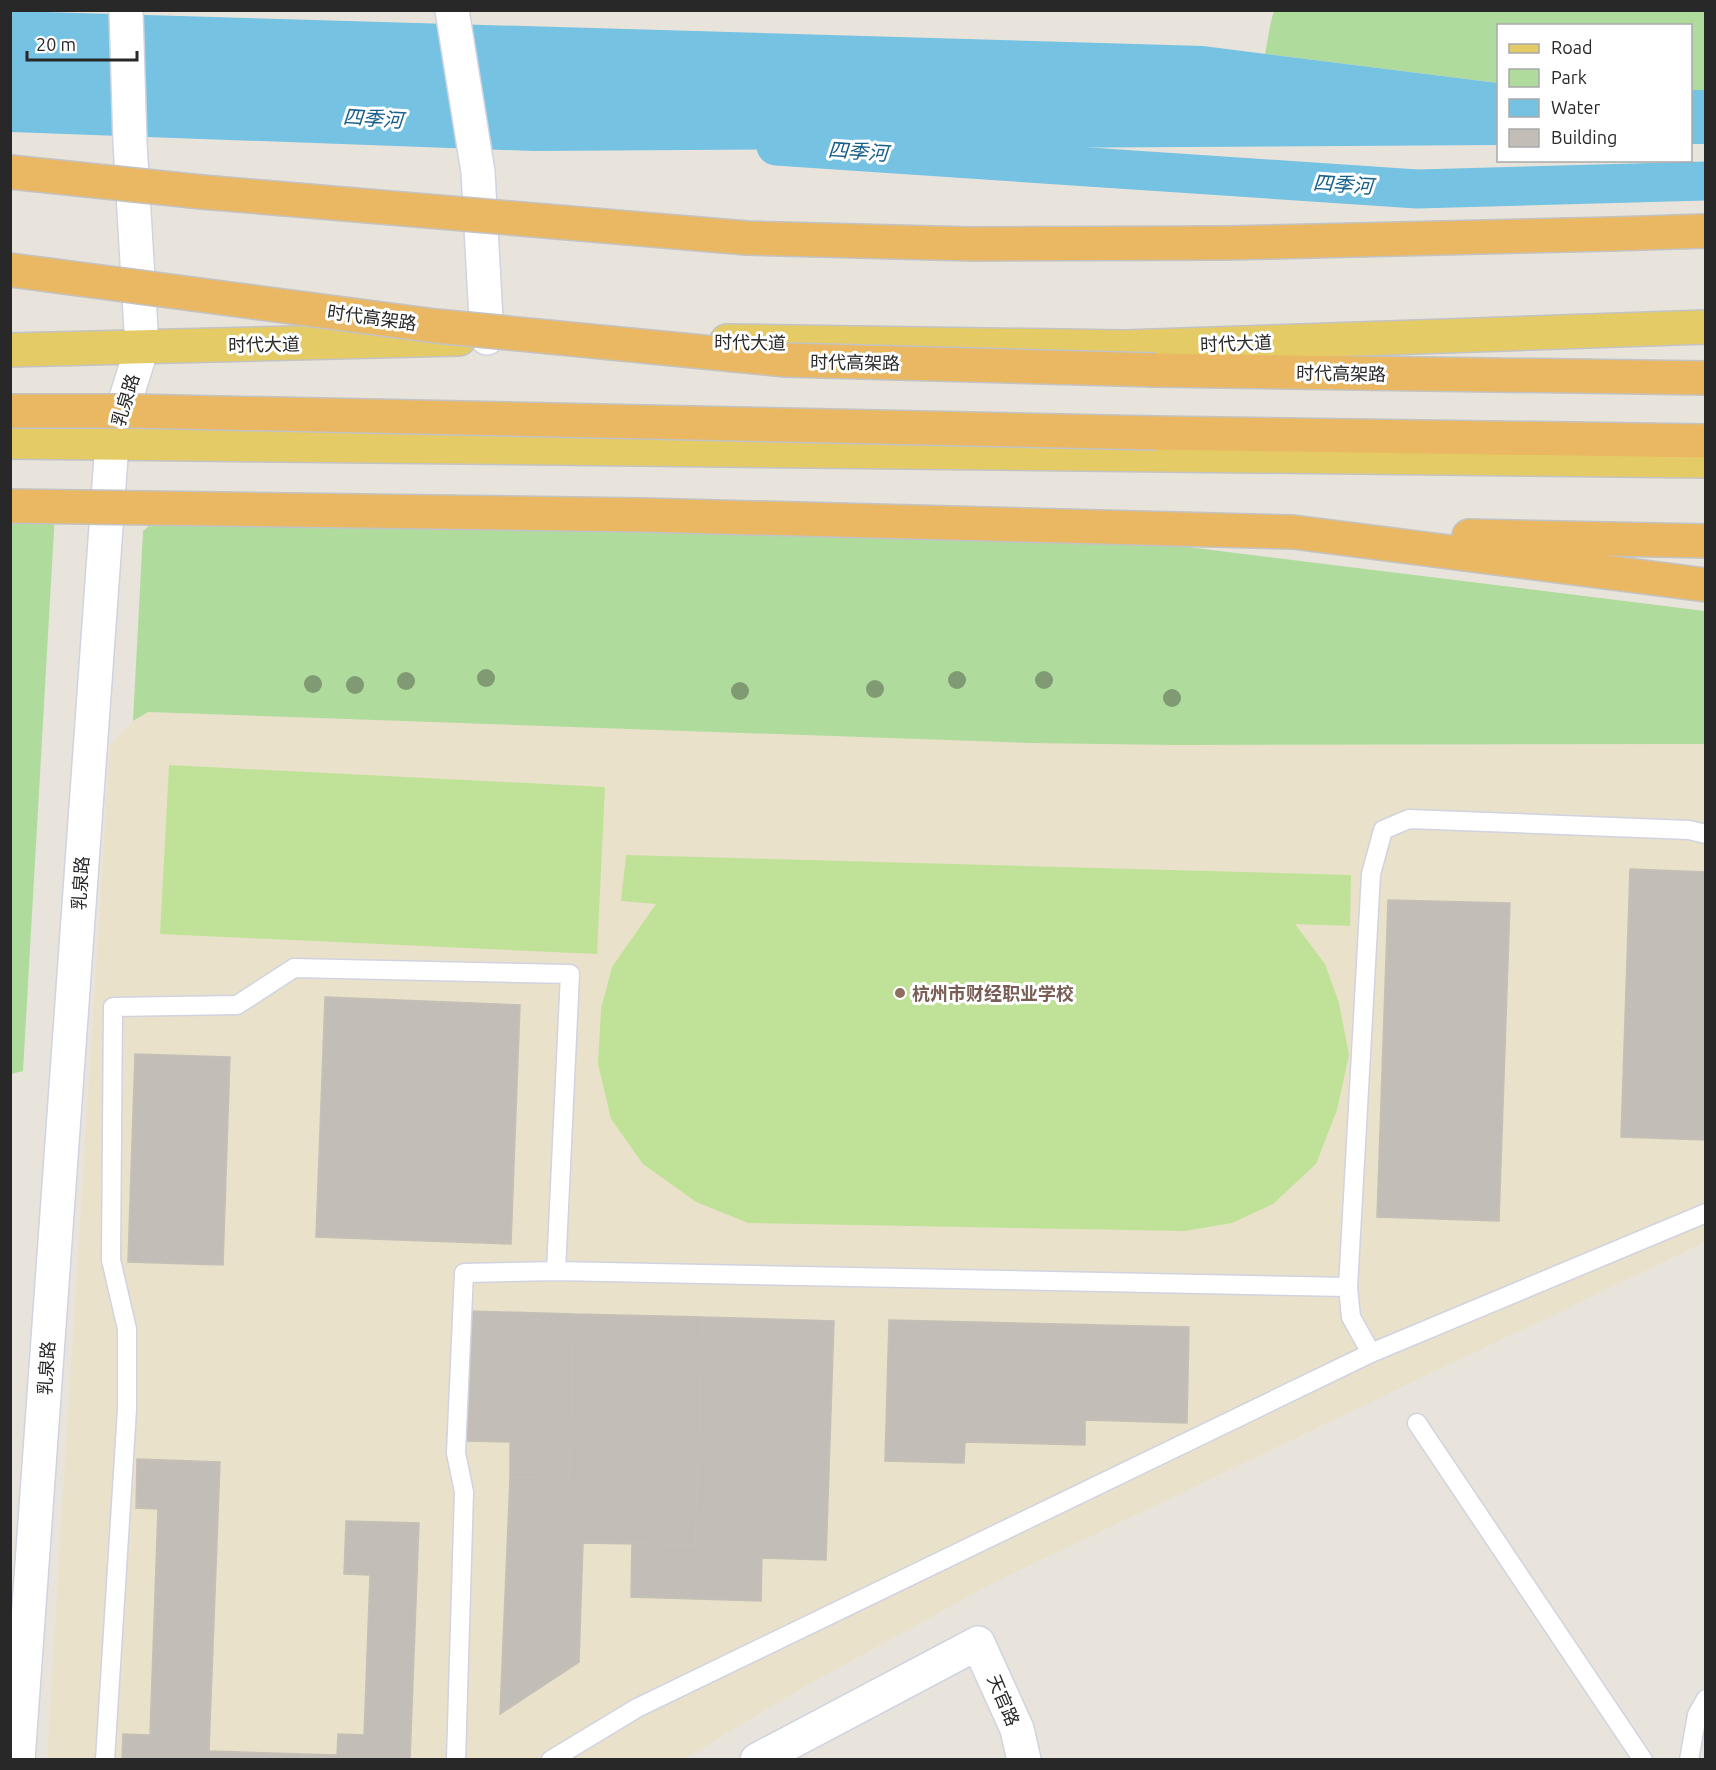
<svg xmlns="http://www.w3.org/2000/svg" width="1716" height="1770" font-family="Ubuntu,'Noto Sans SC',sans-serif">
<style>
.education{fill:#eae1cb}
.green{fill:#afdc9c}
.pitch{fill:#c0e298}
.water{fill:#76c2e3}
.lines{fill:none;stroke-linecap:round;stroke-linejoin:round}
.canal{stroke:#76c2e3;stroke-width:39}
.building{fill:#c2beb7;stroke:#c4c0b5;stroke-width:1.5}
.service-casing{stroke:#d0d3e0;stroke-width:21}
.minor-casing{stroke:#d0d3e0;stroke-width:36}
.tertiary-casing{stroke:#d0d3e0;stroke-width:36}
.primary-casing{stroke:#c3c3c3;stroke-width:36}
.trunk-casing{stroke:#c3c3c3;stroke-width:36}
.service{stroke:#fff;stroke-width:18}
.minor{stroke:#fff;stroke-width:33}
.tertiary{stroke:#fff;stroke-width:33}
.primary{stroke:#e4cb66;stroke-width:33}
.trunk{stroke:#eab863;stroke-width:33}
.trunk-bridge-casing{stroke:#c3c3c3;stroke-width:36;stroke-linecap:butt}
.trunk-bridge{stroke:#eab863;stroke-width:33}
.tree{fill:#809a74}
.education-dot{fill:#8d6e63;stroke:#fff;stroke-width:2}
.labels{text-anchor:middle;dominant-baseline:central;stroke-width:6;stroke-linejoin:round;paint-order:stroke}
.street-label{font-size:18px;fill:#282828;stroke:#fff}
.education-label{font-size:18px;font-weight:bold;fill:#785e54;stroke:#fff;text-anchor:start}
.water-label{font-size:20px;font-style:italic;fill:#18608c;stroke:#fff}
</style>
<rect width="100%" height="100%" fill="#e9e4db"/>
<!-- education -->
<path class="education" d="M 148,712 L 1175,745 L 1705,744 L 1705,1242 L 991,1584 L 800,1689 L 684,1759 L 47,1760 L 61,1525 L 110,745 L 133,721 Z"/>
<!-- green -->
<path class="green" d="M 1274,11 L 1705,11 L 1705,90 L 1691,90 L 1690,26 L 1498,26 L 1498,83 L 1265,54 L 1271,21 Z
M 55,513 L 23,1071 L 11,1074 L 11,514 Z
M 157,519 L 1172,545 L 1705,611 L 1705,744 L 1175,745 L 1030,743 L 148,712 L 133,721 L 143,531 Z"/>
<!-- pitch -->
<path class="pitch" d="M 169,765 L 605,787 L 597,954 L 160,934 Z
M 626,855 L 1351,875 L 1350,926 L 1295,924 L 1325,964 L 1339,1003 L 1349,1055 L 1337,1110 L 1316,1164 L 1273,1204 L 1232,1223 L 1185,1231 L 748,1223 L 696,1202 L 643,1164 L 611,1119 L 598,1064 L 601,1009 L 612,967 L 656,904 L 621,901 Z"/>
<!-- water -->
<path class="water" d="M 11,11 L 1203,46 L 1498,83 L 1498,145 L 534,151 L 11,132 Z
M 1690,90 L 1705,90 L 1705,144 L 1691,144 Z"/>
<g class="lines">
<!-- canal -->
<path class="canal" d="M 776,146 L 1417,189 L 1706,181"/>
</g>
<!-- building -->
<path class="building" d="M 1630,869 L 1706,872 L 1706,1140 L 1621,1137 Z
M 1388,900 L 1510,903 L 1499,1221 L 1377,1217 Z
M 325,997 L 520,1005 L 511,1244 L 316,1237 Z
M 135,1054 L 230,1057 L 223,1265 L 128,1262 Z
M 469,1311 L 574,1314 L 569,1478 L 510,1477 L 510,1442 L 466,1441 Z
M 574,1314 L 703,1317 L 695,1545 L 583,1543 L 579,1662 L 500,1714 L 510,1477 L 569,1478 Z
M 703,1317 L 834,1321 L 826,1560 L 762,1558 L 761,1601 L 631,1597 L 632,1543 L 695,1545 Z
M 889,1320 L 1189,1327 L 1187,1423 L 1085,1420 L 1085,1445 L 965,1442 L 964,1463 L 885,1461 Z
M 137,1459 L 220,1462 L 209,1751 L 337,1755 L 338,1734 L 364,1735 L 370,1575 L 344,1574 L 346,1521 L 419,1523 L 410,1760 L 122,1760 L 123,1734 L 150,1735 L 158,1509 L 136,1508 Z"/>
<g class="lines">
<!-- service casing -->
<g class="service-casing">
<path id="service" d="M 1371,1353 L 1351,1317 L 1348,1287 L 1371,874 L 1383,830 L 1409,819 L 1689,830 L 1706,834
M 1417,1423 L 1643,1760
M 105,1760 L 127,1409 L 127,1329 L 111,1260 L 113,1007 L 237,1005 L 294,968 L 570,974 L 556,1271
M 456,1760 L 464,1492 L 456,1453 L 464,1273 L 556,1271 L 1348,1287
M 551,1760 L 637,1708 L 1371,1353 L 1706,1213
M 1689,1760 L 1697,1715 L 1706,1699"/>
</g>
<!-- minor casing -->
<g class="minor-casing">
<path id="minor" d="M 452,10 L 478,172 L 487,338
M 757,1760 L 978,1643 L 1017,1729 L 1024,1760"/>
</g>
<!-- tertiary casing -->
<g class="tertiary-casing">
<path id="tertiary" d="M 18,1760 L 112,443 L 142,347 L 130,143 L 126,10"/>
</g>
<!-- primary casing -->
<g class="primary-casing">
<path id="primary" d="M 727,341 L 1124,347 L 1706,327
M 10,350 L 459,339
M 10,442 L 1706,461"/>
</g>
<!-- trunk casing -->
<g class="trunk-casing">
<path id="trunk" d="M 1612,234 L 1706,231
M 1155,370 L 1706,378
M 1156,433 L 1706,441
M 1293,532 L 1706,585
M 1469,536 L 1706,541"/>
</g>
<!-- service -->
<use href="#service" class="service"/>
<!-- minor -->
<use href="#minor" class="minor"/>
<!-- tertiary -->
<use href="#tertiary" class="tertiary"/>
<!-- primary -->
<use href="#primary" class="primary"/>
<!-- trunk -->
<use href="#trunk" class="trunk"/>
<!-- trunk-bridge casing -->
<g class="trunk-bridge-casing">
<path id="trunk-bridge" d="M 10,172 L 202,192 L 747,238 L 973,244 L 1224,243 L 1612,234
M 10,270 L 436,326 L 786,360 L 1155,370
M 10,411 L 132,411 L 1156,433
M 10,506 L 644,515 L 1293,532"/>
</g>
<!-- trunk-bridge -->
<use href="#trunk-bridge" class="trunk-bridge"/>
</g>
<!-- trees -->
<g class="tree">
<circle cx="486" cy="678" r="9"/>
<circle cx="957" cy="680" r="9"/>
<circle cx="1044" cy="680" r="9"/>
<circle cx="406" cy="681" r="9"/>
<circle cx="313" cy="684" r="9"/>
<circle cx="355" cy="685" r="9"/>
<circle cx="875" cy="689" r="9"/>
<circle cx="740" cy="691" r="9"/>
<circle cx="1172" cy="698" r="9"/>
</g>
<!-- markers -->
<circle class="education-dot" cx="900" cy="993" r="6"/>
<g class="labels">
<!-- street labels -->
<g class="street-label">
<text transform="translate(372 317) rotate(8)">时代高架路</text>
<text transform="translate(750 342) rotate(1)">时代大道</text>
<text transform="translate(1236 343) rotate(-2)">时代大道</text>
<text transform="translate(264 344) rotate(-1)">时代大道</text>
<text transform="translate(855 362) rotate(1)">时代高架路</text>
<text transform="translate(1341 373) rotate(1)">时代高架路</text>
<text transform="translate(125 400) rotate(-73)">乳泉路</text>
<text transform="translate(80 883) rotate(-86)">乳泉路</text>
<text transform="translate(46 1368) rotate(-86)">乳泉路</text>
<text transform="translate(1004 1700) rotate(67)">天官路</text>
</g>
<!-- education labels -->
<g class="education-label">
<text x="912" y="993">杭州市财经职业学校</text>
</g>
<!-- water labels -->
<g class="water-label">
<text transform="translate(373 118) rotate(4)">四季河</text>
<text transform="translate(858 151) rotate(4)">四季河</text>
<text transform="translate(1343 184) rotate(4)">四季河</text>
</g>
</g>
<!-- border -->
<rect width="1716" height="1770" fill="none" stroke="#282828" stroke-width="24"/>
<!-- legend -->
<rect x="1497" y="24" width="195" height="138" fill="#ffffff" stroke="#a9a9a9" stroke-width="1.5"/>
<rect x="1509" y="44" width="30" height="9" fill="#e4cb66" stroke="#a9a9a9" stroke-width="1.5"/>
<text x="1551" y="54" font-size="18" fill="#282828">Road</text>
<rect x="1509" y="69" width="30" height="18" fill="#afdc9c" stroke="#a9a9a9" stroke-width="1.5"/>
<text x="1551" y="84" font-size="18" fill="#282828">Park</text>
<rect x="1509" y="99" width="30" height="18" fill="#76c2e3" stroke="#a9a9a9" stroke-width="1.5"/>
<text x="1551" y="114" font-size="18" fill="#282828">Water</text>
<rect x="1509" y="129" width="30" height="18" fill="#c2beb7" stroke="#a9a9a9" stroke-width="1.5"/>
<text x="1551" y="144" font-size="18" fill="#282828">Building</text>
<!-- scale -->
<path d="M27 51v9h110v-9" fill="none" stroke="#282828" stroke-width="3"/>
<text x="36" y="51" font-size="18" fill="#282828" stroke="#ffffff" stroke-width="4.5" paint-order="stroke">20 m</text>
</svg>
